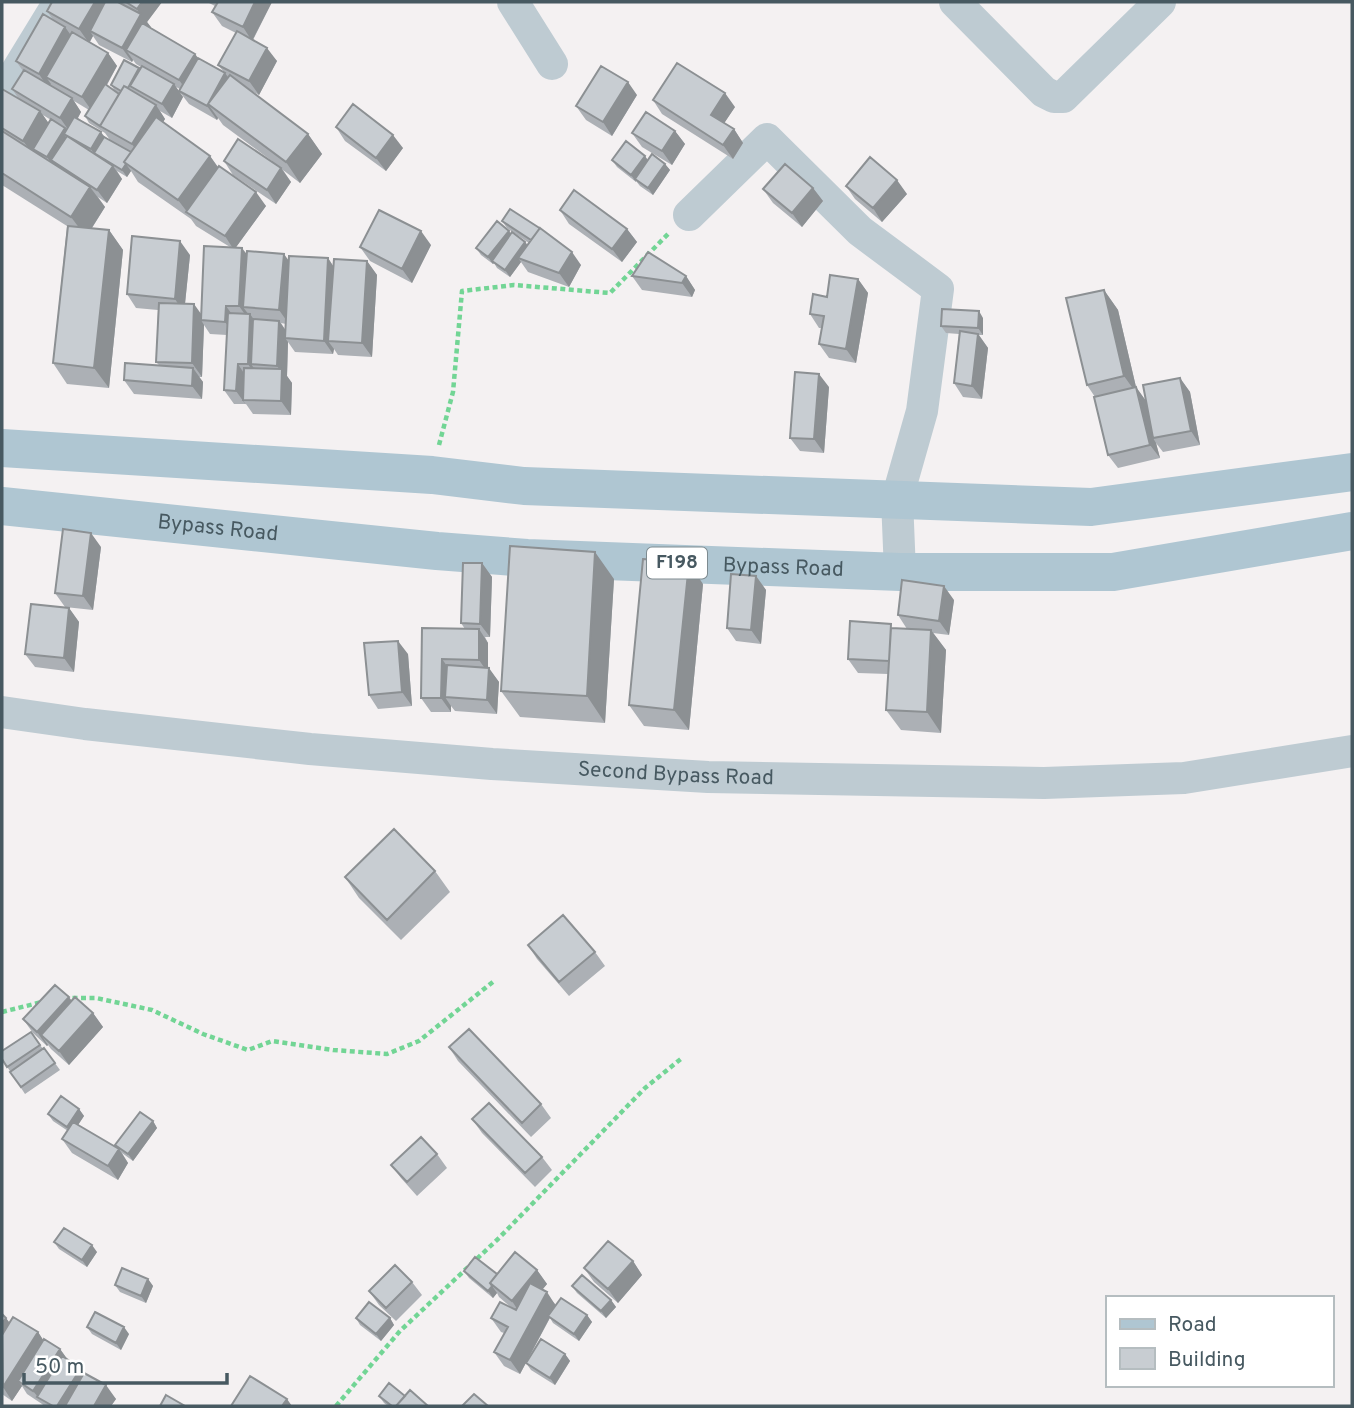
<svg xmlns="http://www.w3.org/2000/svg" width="1354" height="1408" font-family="Overpass,sans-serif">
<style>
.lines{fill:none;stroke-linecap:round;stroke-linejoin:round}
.path{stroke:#72d595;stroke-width:4.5;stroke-dasharray:5 3.5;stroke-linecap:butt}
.street{stroke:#becbd2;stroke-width:32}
.primary{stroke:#afc6d2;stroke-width:38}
.wall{fill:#acb0b5;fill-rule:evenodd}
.shaded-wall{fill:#8c9093}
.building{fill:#c8cdd2;stroke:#8c9093;stroke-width:2}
.labels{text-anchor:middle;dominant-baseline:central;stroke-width:5;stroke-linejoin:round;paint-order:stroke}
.shield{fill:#fff;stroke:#7e8b90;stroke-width:2}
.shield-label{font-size:19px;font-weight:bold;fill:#475961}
.street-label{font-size:21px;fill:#475961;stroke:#fff}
</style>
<rect width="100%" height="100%" fill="#f4f1f2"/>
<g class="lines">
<!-- path -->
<path class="path" d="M 439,445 L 453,392 L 462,291 L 514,285 L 610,293 L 670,232
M 64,998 L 96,998 L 152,1010 L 203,1034 L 248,1050 L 272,1041 L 333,1050 L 387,1054 L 419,1041 L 494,981
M 2,1012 L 42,1002
M 336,1406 L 400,1331 L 498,1239 L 645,1088 L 682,1058"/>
<!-- street -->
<g class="street">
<path d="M 513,2 L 552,64"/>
<path d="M 955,2 L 1044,92 L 1054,97 L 1063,97 L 1160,2"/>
<path d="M 2,95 L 59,2"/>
<path d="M 689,215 L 767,139 L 860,231 L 938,289 L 922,411 L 897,499 L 900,572"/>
<path id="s1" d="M 2,712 L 85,724 L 310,749 L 492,764 L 708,777 L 1044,783 L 1184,778 L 1352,751"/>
</g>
<!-- primary -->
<g class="primary">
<path d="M 2,448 L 432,475 L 524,486 L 1091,507 L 1352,472"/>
<path id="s2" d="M 2,506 L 437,551 L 527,558 L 900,572 L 1113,572 L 1352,531"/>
</g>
</g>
<!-- wall -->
<path class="wall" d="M 52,2 L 162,2 L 147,22 L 151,28 L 195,54 L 198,58 L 224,72 L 218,65 L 236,33 L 222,26 L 212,12 L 215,6 L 207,2 L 272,2 L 253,40 L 277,61 L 259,95 L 250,90 L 308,134 L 322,154 L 300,183 L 283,170 L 291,182 L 276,204 L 233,175 L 224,161 L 272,161 L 223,125 L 218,118 L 217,120 L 189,104 L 179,91 L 180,89 L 176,87 L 183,97 L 172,118 L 160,111 L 165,119 L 163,122 L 210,156 L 218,167 L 266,206 L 236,247 L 247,255 L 289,261 L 328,258 L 333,266 L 367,261 L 377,275 L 372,357 L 338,355 L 334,349 L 333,354 L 295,352 L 288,342 L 287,376 L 292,383 L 291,415 L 253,414 L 246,404 L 234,404 L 224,390 L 227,335 L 210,334 L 204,325 L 202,377 L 199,377 L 203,382 L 202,399 L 134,394 L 124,380 L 159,365 L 156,362 L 158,310 L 136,308 L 127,294 L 190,255 L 185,304 L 201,314 L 230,247 L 196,226 L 191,219 L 138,182 L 131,171 L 127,177 L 117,171 L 122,179 L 107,203 L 98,197 L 105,207 L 92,228 L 109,230 L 123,250 L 109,388 L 67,384 L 53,363 L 67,226 L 2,185 L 2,90 L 19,99 L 12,89 L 23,71 L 16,61 L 54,21 L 47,11 ZM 93,36 L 99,45 L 132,62 L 133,60 L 136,64 L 141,67 L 140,69 L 139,68 L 111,85 L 115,91 L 107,85 L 117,66 L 108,53 L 90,42 ZM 74,101 L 89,110 L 85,116 L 89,123 L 105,133 L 110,140 L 78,118 L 81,112 ZM 43,115 L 51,120 L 49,124 ZM 281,323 L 286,324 L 286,331 Z
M 637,95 L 612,136 L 586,120 L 576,106 Z
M 653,100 L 735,107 L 724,123 L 734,129 L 743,143 L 733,159 L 662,114 Z
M 336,127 L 403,148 L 386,171 L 345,141 Z
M 675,131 L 685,144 L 672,165 L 642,147 L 632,133 Z
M 612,160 L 648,160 L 665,164 L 670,170 L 653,195 L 640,186 L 636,181 L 636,182 L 617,167 Z
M 846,186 L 907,194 L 882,222 L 855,199 Z
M 813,188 L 823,201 L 802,227 L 773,203 L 763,189 Z
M 560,210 L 627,229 L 637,242 L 622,262 L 569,224 Z
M 502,221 L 581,265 L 569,287 L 528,272 L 521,262 L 510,277 L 497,268 L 494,263 L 493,264 L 481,255 L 476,248 L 511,233 L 525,242 L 528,245 L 529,243 L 507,228 Z
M 431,245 L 412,283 L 370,261 L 360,247 Z
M 632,276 L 686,276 L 695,290 L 692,297 L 642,290 Z
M 858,279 L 868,293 L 856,363 L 829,358 L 819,344 L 822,328 L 819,328 L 810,314 L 827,297 Z
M 1104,290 L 1118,310 L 1136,387 L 1146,401 L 1180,378 L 1190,392 L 1200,445 L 1163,452 L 1156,443 L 1160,458 L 1118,468 L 1108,455 L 1095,397 L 1087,385 Z
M 983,318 L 983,335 L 979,335 L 988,348 L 982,399 L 963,397 L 954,383 L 959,334 L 946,333 L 941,326 Z
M 829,387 L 824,453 L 800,451 L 790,438 Z
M 101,547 L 93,610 L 65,607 L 55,593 Z
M 482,563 L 492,577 L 490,637 L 485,637 L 488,643 L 488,668 L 499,682 L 497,714 L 455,711 L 451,706 L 451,712 L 431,712 L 421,698 L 422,628 L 465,629 L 461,623 Z
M 756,576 L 766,590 L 761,644 L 736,641 L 727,628 Z
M 614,579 L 605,723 L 520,717 L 501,691 Z
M 703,584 L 689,730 L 644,726 L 629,705 Z
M 954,600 L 949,635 L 933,633 L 946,650 L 941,733 L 901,730 L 886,710 L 888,674 L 858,673 L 848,659 L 894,628 L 907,629 L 898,615 Z
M 69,608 L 79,622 L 74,672 L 35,667 L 25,654 Z
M 408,654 L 412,706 L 378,709 L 369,695 Z
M 435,871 L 450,892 L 401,940 L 359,898 L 345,877 Z
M 528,945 L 595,952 L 605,966 L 569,996 L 537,959 Z
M 71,1001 L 93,1013 L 103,1027 L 69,1065 L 51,1049 L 48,1045 L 47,1046 L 33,1033 L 23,1019 Z
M 31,1032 L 43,1049 L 44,1048 L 60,1070 L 25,1094 L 2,1059 Z
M 449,1047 L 541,1104 L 551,1118 L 531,1137 L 458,1061 Z
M 79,1109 L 84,1116 L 78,1125 L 118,1149 L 115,1145 L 153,1121 L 157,1128 L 133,1161 L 122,1153 L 128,1163 L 118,1180 L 72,1153 L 62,1139 L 68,1131 L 53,1121 L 48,1114 Z
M 472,1119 L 542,1157 L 552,1170 L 535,1187 L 482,1133 Z
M 437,1154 L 447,1168 L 417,1196 L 401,1178 L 391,1165 Z
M 54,1242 L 97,1252 L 87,1267 L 59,1249 Z
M 633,1261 L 642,1275 L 618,1303 L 594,1282 L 584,1268 Z
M 537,1270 L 547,1284 L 542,1290 L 556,1305 L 587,1315 L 592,1322 L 579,1341 L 553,1323 L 550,1318 L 520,1374 L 504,1366 L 494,1352 L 504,1333 L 501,1332 L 491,1318 L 513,1309 L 499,1297 L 497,1293 L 493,1298 L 469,1278 L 464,1271 L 497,1274 Z
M 148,1279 L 153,1286 L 146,1303 L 120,1292 L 115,1285 Z
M 412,1282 L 422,1295 L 396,1321 L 379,1305 L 369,1291 Z
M 572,1286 L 611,1300 L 616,1307 L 606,1318 L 577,1293 Z
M 2,1314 L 10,1323 L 38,1332 L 43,1340 L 60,1349 L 68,1360 L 81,1368 L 84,1373 L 116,1399 L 111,1406 L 44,1406 L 42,1404 L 27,1394 L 22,1386 L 12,1401 L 2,1394 Z
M 356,1318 L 390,1318 L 394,1325 L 381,1341 L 360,1325 Z
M 87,1327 L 129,1334 L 121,1350 L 92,1334 Z
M 565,1354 L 570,1361 L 555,1385 L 531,1370 L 526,1363 Z
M 379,1396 L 405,1396 L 428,1406 L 388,1406 L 384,1403 Z"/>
<!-- shaded-wall -->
<path class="shaded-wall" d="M 95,2 L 105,2 L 90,31 L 93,36 L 89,43 L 79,29 Z
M 142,2 L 162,2 L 147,22 L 151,27 L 126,50 L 133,60 L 132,62 L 122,48 L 140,15 L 137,9 Z
M 255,2 L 272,2 L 252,41 L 243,27 Z
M 65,27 L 75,41 L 46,77 L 51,84 L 48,88 L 39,74 Z
M 267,48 L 277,61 L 259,95 L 249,81 Z
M 108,53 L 117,66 L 92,111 L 82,97 Z
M 195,54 L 204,67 L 189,94 L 179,80 Z
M 225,73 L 235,87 L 208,104 L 218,118 L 217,120 L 207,106 Z
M 628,82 L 637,95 L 612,136 L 603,122 Z
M 174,84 L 183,97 L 172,118 L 162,104 Z
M 725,93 L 735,107 L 721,128 L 711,115 Z
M 72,98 L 81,112 L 70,132 L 60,118 Z
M 156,105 L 165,119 L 141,158 L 132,144 Z
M 40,111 L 50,125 L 33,149 L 35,151 L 33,154 L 23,141 Z
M 65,128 L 70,135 L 64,134 L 67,139 L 51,160 L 53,162 L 52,164 L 47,157 Z
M 734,129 L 743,143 L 733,159 L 723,145 Z
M 675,131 L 685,144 L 672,165 L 662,151 Z
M 101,132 L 106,139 L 94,154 L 91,149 Z
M 308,134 L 322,154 L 300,183 L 286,162 Z
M 393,135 L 403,148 L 386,171 L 376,158 Z
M 210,156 L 224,176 L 188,213 L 178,200 Z
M 645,156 L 650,163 L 635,179 L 636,182 L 631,175 Z
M 126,164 L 131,171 L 127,177 L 122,170 Z
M 665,164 L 670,170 L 653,195 L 648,188 Z
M 113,166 L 122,179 L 107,203 L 97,190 Z
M 281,168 L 291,182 L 276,204 L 267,190 Z
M 897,180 L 907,194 L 882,222 L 873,208 Z
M 90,187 L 105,207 L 86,237 L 71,217 Z
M 813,188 L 823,201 L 802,227 L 792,213 Z
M 256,192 L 266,206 L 234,250 L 225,236 Z
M 627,229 L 637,242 L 622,262 L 612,249 Z
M 109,230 L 123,250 L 109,388 L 94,368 Z
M 421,231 L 431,245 L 412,283 L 402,269 Z
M 509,231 L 514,238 L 492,261 L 494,263 L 493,264 L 488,257 Z
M 180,241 L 190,255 L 184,313 L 175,299 Z
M 525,242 L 530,249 L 518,258 L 521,262 L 510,277 L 505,270 Z
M 242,248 L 252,261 L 243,307 L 249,315 L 249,320 L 239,306 Z
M 572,252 L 581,265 L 569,287 L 559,273 Z
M 284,254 L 294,268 L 289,324 L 279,310 Z
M 328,258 L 337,272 L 328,341 L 334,349 L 333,354 L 324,341 Z
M 367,261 L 377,275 L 372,357 L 362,343 Z
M 686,276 L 695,290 L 692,297 L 682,283 Z
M 858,279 L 868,293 L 856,363 L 846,349 Z
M 1104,290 L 1118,310 L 1136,387 L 1146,401 L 1153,438 L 1156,443 L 1160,458 L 1150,445 L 1139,397 L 1124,376 Z
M 194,304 L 204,318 L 201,320 L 204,325 L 202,377 L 192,363 Z
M 226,306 L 236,320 L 235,336 L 225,322 Z
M 979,311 L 983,318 L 983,335 L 978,328 Z
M 250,314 L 260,328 L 251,364 L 258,374 L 257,378 L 248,364 Z
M 279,321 L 289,335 L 285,338 L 288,342 L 287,376 L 292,383 L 291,415 L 281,401 L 282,373 L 277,366 Z
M 978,334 L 988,348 L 982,399 L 972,386 Z
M 238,364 L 247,378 L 243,400 L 246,405 L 236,391 Z
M 193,368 L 203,382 L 202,399 L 192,386 Z
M 819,374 L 829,387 L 824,453 L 814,439 Z
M 1180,378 L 1190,392 L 1200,445 L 1191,431 Z
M 91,533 L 101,547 L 93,610 L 83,596 Z
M 595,552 L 614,579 L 605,723 L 587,696 Z
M 482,563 L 492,577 L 490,637 L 480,624 Z
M 689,563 L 703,584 L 689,730 L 674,710 Z
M 756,576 L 766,590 L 761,644 L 751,630 Z
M 944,586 L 954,600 L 949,635 L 939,621 Z
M 69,608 L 79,622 L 74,672 L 64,658 Z
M 479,629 L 488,643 L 488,673 L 479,660 Z
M 931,630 L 946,650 L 941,733 L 927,712 Z
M 398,641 L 408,654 L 412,706 L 402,692 Z
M 442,659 L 452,673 L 445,697 L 451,706 L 451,712 L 441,698 Z
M 489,668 L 499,682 L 497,714 L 487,700 Z
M 69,997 L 79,1011 L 41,1035 L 48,1045 L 47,1046 L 37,1032 Z
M 93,1013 L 103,1027 L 69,1065 L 59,1051 Z
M 79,1109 L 84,1116 L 72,1134 L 67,1127 Z
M 153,1121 L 157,1128 L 133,1161 L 128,1154 Z
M 119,1149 L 128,1163 L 118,1180 L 108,1166 Z
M 92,1245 L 97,1252 L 87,1267 L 82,1260 Z
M 633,1261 L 642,1275 L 618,1303 L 608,1289 Z
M 537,1270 L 547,1284 L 521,1315 L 512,1301 Z
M 148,1279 L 153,1286 L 146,1303 L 141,1296 Z
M 492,1286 L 497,1293 L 493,1298 L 488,1291 Z
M 547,1292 L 556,1306 L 520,1374 L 510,1360 Z
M 611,1300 L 616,1307 L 606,1318 L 601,1311 Z
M 587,1315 L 592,1322 L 579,1341 L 574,1334 Z
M 6,1318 L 16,1332 L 2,1347 L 2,1323 Z
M 390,1318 L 394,1325 L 381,1341 L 376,1334 Z
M 124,1327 L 129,1334 L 121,1350 L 116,1343 Z
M 38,1332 L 47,1346 L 18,1381 L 22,1386 L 12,1401 L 3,1387 Z
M 60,1349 L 70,1363 L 38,1397 L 33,1391 Z
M 565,1354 L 570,1361 L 555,1385 L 550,1378 Z
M 81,1368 L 90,1382 L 75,1406 L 57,1406 Z
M 106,1385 L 116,1399 L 111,1406 L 94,1406 Z
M 287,1399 L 292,1406 L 282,1406 Z"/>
<!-- building -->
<path class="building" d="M 52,2 L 95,2 L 79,29 L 47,11 Z
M 105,2 L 118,2 L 141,14 L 122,48 L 90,31 Z
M 126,2 L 142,2 L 137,9 Z
M 218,2 L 255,2 L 243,27 L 212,12 Z
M 43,14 L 65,27 L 39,74 L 16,61 Z
M 142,23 L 195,54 L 179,80 L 126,50 Z
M 237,31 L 267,48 L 249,81 L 218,65 Z
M 72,32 L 108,53 L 82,97 L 46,77 Z
M 198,58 L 225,73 L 207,106 L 179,91 Z
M 124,60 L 139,68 L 128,88 L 124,86 L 121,91 L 111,85 Z
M 677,63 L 725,93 L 711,115 L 734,129 L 723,145 L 653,100 Z
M 142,66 L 174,84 L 162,104 L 130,86 Z
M 601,66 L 628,82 L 603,122 L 576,106 Z
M 24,70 L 72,98 L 60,118 L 12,89 Z
M 230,75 L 308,134 L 286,162 L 208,104 Z
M 105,84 L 119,94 L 100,126 L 85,116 Z
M 124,86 L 156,105 L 132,144 L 100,126 Z
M 2,89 L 40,111 L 23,141 L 2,128 Z
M 353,104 L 393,135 L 376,158 L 336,127 Z
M 646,112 L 675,131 L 662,151 L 632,133 Z
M 74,117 L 101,132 L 91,149 L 64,134 Z
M 156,117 L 210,156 L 178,200 L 124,162 Z
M 51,119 L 65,128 L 47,157 L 33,149 Z
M 2,131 L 90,187 L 71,217 L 2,173 Z
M 67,136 L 113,166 L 97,190 L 51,160 Z
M 104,137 L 131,152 L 124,162 L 126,164 L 122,170 L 94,153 Z
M 238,139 L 281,168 L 267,190 L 224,161 Z
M 626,141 L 645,156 L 631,175 L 612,160 Z
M 652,154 L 665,164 L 648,188 L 635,179 Z
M 870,157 L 897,180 L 873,208 L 846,186 Z
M 785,164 L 813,188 L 792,213 L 763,189 Z
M 219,166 L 256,192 L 225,236 L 186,212 Z
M 574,190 L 627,229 L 612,249 L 560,210 Z
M 510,209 L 541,229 L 540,228 L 531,240 L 502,221 Z
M 379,210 L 421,231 L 402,269 L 360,247 Z
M 497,221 L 509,231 L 488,257 L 476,248 Z
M 68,226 L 109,230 L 94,368 L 53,363 Z
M 540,228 L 572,252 L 559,273 L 518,258 Z
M 512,232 L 525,242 L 505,270 L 492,261 Z
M 132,236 L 180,241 L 175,299 L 127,294 Z
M 204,246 L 242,248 L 239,306 L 226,306 L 225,322 L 201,320 Z
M 247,251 L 284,254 L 279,310 L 243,307 Z
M 648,252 L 686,276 L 682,283 L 632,276 Z
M 289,256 L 328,258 L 324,341 L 285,338 Z
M 334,259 L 367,261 L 362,343 L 328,341 Z
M 830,275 L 858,279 L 846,349 L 819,344 L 824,316 L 810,314 L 813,294 L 827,297 Z
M 1104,290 L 1124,376 L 1087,385 L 1066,298 Z
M 159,303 L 194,304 L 192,363 L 156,362 Z
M 942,309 L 979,311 L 978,328 L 941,326 Z
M 228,313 L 250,314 L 248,364 L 238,364 L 236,391 L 224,390 Z
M 253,319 L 279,321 L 277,366 L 251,364 Z
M 960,331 L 978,334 L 972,386 L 954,383 Z
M 125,363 L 193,368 L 192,386 L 124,380 Z
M 244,368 L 282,369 L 281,401 L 243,400 Z
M 795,372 L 819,374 L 814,439 L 790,438 Z
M 1180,378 L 1191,431 L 1153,438 L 1143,385 Z
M 1136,387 L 1150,445 L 1108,455 L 1094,397 Z
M 63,529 L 91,533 L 83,596 L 55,593 Z
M 510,546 L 595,552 L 587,696 L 501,691 Z
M 643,559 L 689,563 L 674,710 L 629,705 Z
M 463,563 L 482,563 L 480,624 L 461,623 Z
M 731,574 L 756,576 L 751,630 L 727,628 Z
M 902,580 L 944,586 L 939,621 L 898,615 Z
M 31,604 L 69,608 L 64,658 L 25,654 Z
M 850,621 L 891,624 L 889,661 L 848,659 Z
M 422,628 L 479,629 L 479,660 L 442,659 L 441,698 L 421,698 Z
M 891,628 L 931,630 L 927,712 L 886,710 Z
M 398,641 L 402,692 L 369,695 L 364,643 Z
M 447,665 L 489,668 L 487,700 L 445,697 Z
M 394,829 L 435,871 L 387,920 L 345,877 Z
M 563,915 L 595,952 L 559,982 L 528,945 Z
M 55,985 L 69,997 L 37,1032 L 23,1019 Z
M 75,997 L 93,1013 L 59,1051 L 41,1035 Z
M 469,1029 L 541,1104 L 522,1123 L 449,1047 Z
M 31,1032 L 40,1045 L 7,1067 L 2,1059 L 2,1051 Z
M 44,1048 L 55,1063 L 21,1087 L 10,1072 Z
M 61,1096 L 79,1109 L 67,1127 L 48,1114 Z
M 489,1103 L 542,1157 L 525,1173 L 472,1119 Z
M 140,1112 L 153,1121 L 128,1154 L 115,1145 Z
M 73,1122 L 119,1149 L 108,1166 L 62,1139 Z
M 421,1137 L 437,1154 L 407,1182 L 391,1165 Z
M 64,1228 L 92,1245 L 82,1260 L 54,1242 Z
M 608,1241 L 633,1261 L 608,1289 L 584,1268 Z
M 515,1252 L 537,1270 L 512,1301 L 490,1283 Z
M 475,1257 L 497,1274 L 490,1283 L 492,1286 L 488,1291 L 464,1271 Z
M 395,1265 L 412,1282 L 386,1308 L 369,1291 Z
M 122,1268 L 148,1279 L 141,1296 L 115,1285 Z
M 582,1275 L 611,1300 L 601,1311 L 572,1286 Z
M 530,1283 L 547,1292 L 510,1360 L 494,1352 L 508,1327 L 491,1318 L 500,1302 L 516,1310 Z
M 561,1298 L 587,1315 L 574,1334 L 548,1316 Z
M 369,1302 L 390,1318 L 376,1334 L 356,1318 Z
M 95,1312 L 124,1327 L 116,1343 L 87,1327 Z
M 2,1314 L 6,1318 L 2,1323 Z
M 13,1317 L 38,1332 L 3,1387 L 2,1335 Z
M 44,1339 L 60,1349 L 33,1391 L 18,1381 Z
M 541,1339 L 565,1354 L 550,1378 L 526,1363 Z
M 62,1356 L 81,1368 L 57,1406 L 53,1406 L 37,1397 Z
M 84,1373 L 106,1385 L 94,1406 L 65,1406 Z
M 250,1376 L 287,1399 L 282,1406 L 231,1406 Z
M 389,1383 L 405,1396 L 396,1406 L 392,1406 L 379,1396 Z
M 410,1390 L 428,1406 L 396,1406 Z
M 474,1394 L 488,1406 L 462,1406 Z
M 166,1395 L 185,1406 L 160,1406 Z"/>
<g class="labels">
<!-- shield labels -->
<rect class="shield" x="647" y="547.5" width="60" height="31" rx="5"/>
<g class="shield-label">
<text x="677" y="563">F198</text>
</g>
<!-- street labels -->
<g class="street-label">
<text stroke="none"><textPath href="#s2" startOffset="217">Bypass Road</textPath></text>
<text stroke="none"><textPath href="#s2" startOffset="784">Bypass Road</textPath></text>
<text stroke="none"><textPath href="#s1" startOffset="677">Second Bypass Road</textPath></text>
</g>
</g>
<!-- border -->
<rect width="1354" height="1408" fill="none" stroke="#475961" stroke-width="7"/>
<!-- legend -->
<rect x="1106" y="1296" width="228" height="91" fill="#ffffff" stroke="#b5bdc0" stroke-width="2"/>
<rect x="1120" y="1319" width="35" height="10" fill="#afc6d2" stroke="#b5bdc0" stroke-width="2"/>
<text x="1168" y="1331" font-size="21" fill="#475961">Road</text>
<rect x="1120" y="1348" width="35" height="21" fill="#c8cdd2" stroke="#b5bdc0" stroke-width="2"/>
<text x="1168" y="1366" font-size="21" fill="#475961">Building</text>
<!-- scale -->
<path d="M24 1373v10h203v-10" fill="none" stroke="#475961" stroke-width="3.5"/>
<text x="35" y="1373" font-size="21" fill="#475961" stroke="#ffffff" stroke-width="5" paint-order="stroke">50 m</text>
</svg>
